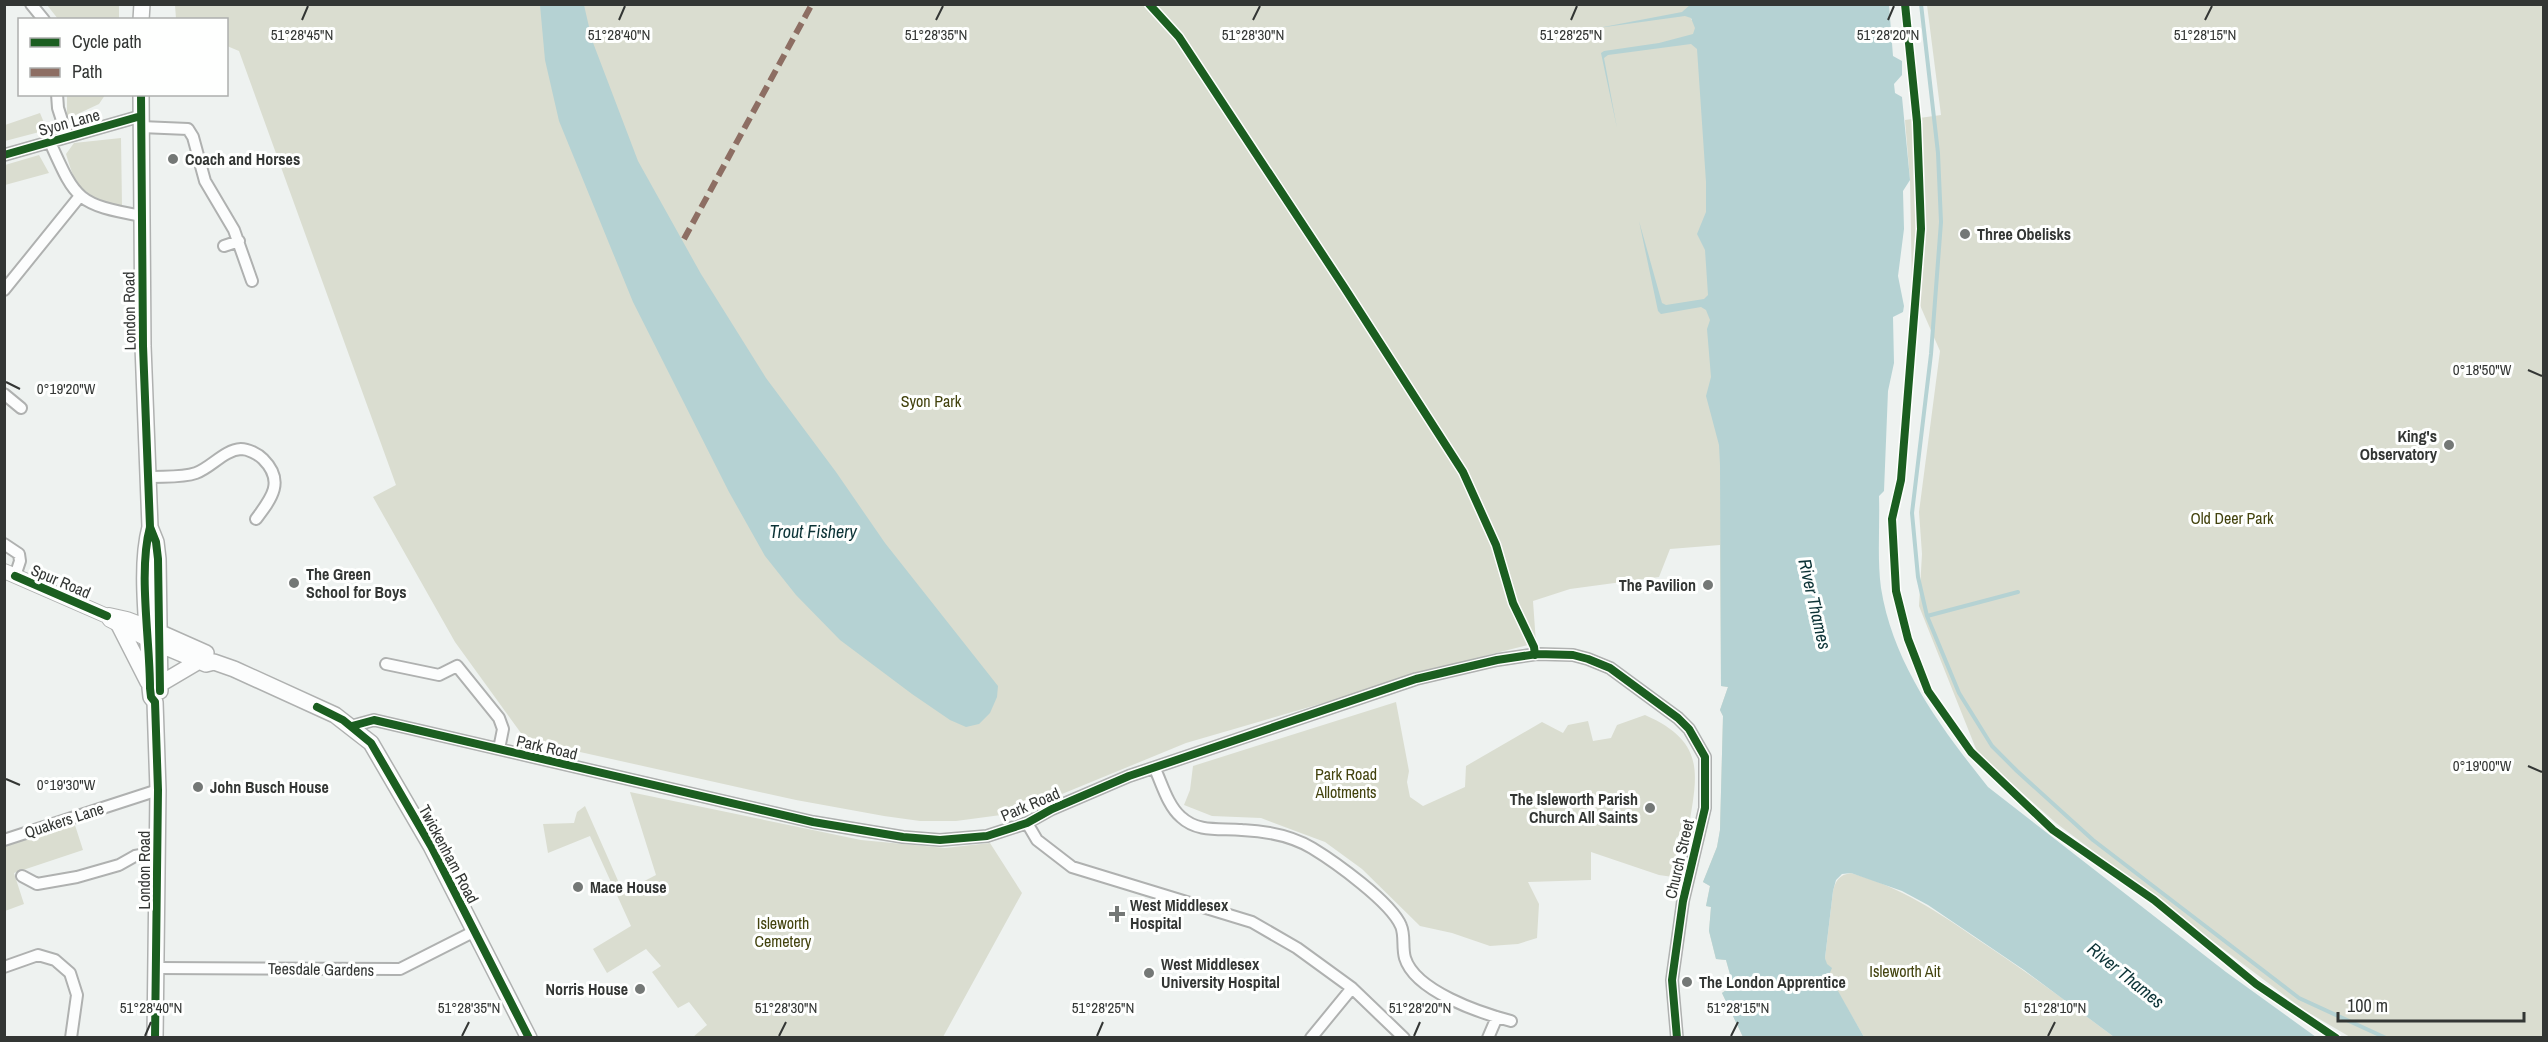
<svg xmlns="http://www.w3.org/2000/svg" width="2548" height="1042" font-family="'Archivo Narrow',sans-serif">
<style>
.green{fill:#daddd0}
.water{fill:#b5d2d3}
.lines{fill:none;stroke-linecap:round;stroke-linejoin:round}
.stream{stroke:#b5d2d3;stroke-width:4}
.minor-casing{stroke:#afb1b0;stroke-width:14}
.secondary-casing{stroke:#afb1b0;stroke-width:16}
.primary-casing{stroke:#afb1b0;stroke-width:18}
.minor{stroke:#fcfdfd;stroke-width:10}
.secondary{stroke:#fcfdfd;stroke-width:14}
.primary{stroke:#fcfdfd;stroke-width:15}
.quiet{stroke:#8d6e63;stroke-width:6;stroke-dasharray:12 6;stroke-linecap:butt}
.cycleway-casing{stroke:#fefffe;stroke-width:11}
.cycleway{stroke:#1b5e20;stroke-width:8}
.ticks{fill:none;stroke:#333634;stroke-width:2}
.poi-dot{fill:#747876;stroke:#fefffe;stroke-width:2}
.labels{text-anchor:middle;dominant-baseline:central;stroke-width:6;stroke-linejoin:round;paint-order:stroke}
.street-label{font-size:16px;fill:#333634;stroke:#fefffe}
.poi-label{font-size:16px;font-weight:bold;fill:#333634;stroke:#fefffe;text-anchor:start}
.park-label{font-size:16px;fill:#43430e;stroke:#fefffe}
.water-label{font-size:18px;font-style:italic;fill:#0c3336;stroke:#fefffe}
.ticks-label{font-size:15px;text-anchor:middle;fill:#333634;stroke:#fefffe;stroke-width:6;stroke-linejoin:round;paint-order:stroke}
</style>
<rect width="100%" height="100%" fill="#eef2f0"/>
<!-- green -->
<path class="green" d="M 1691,4 L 1691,20 L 1734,5 L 1743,1037 L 1722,993 L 1733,985 L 1726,960 L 1716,959 L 1709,931 L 1711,907 L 1706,906 L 1710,886 L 1703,882 L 1717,847 L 1720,830 L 1723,716 L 1720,710 L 1728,687 L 1721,686 L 1720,545 L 1670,549 L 1659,577 L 1570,589 L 1533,601 L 1536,643 L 1488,655 L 1186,743 L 1045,801 L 1001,815 L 956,821 L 920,821 L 884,816 L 796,800 L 526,740 L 455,642 L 373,497 L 396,485 L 239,51 L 227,46 L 226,20 L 176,19 L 175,5 Z
M 47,5 L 119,5 L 119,19 L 58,19 Z
M 1927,5 L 2543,5 L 2543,1037 L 2350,1037 L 2304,1010 L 2056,823 L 1978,754 L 1919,606 L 1922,554 L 1919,512 L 1940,351 L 1912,287 L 1910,180 L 1905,120 L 1941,115 Z
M 67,95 L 105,95 L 99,104 L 67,119 Z
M 40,113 L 47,130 L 5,141 L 5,125 Z
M 121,138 L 122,206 C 83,199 77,191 66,154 L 74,143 Z
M 39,155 L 49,173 L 5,185 L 5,165 Z
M 1396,702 L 1409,771 L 1407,782 L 1410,797 L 1423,806 L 1465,787 L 1466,766 L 1542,722 L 1563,733 L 1568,725 L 1588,721 L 1593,741 L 1611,738 L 1617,725 L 1645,715 C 1706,742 1698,773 1688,831 L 1676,838 L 1676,864 L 1673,877 L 1659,875 L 1591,852 L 1591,880 L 1528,882 L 1539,904 L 1537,938 L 1518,944 L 1490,946 L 1452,933 L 1420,926 L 1362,869 L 1325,842 L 1261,818 L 1212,816 L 1184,805 L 1190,790 L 1193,766 Z
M 630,792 L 861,840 L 945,848 L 990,843 L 1022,893 L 943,1037 L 693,1037 L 707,1025 L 689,1002 L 678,1008 L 652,972 L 661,966 L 646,949 L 607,973 L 593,949 L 631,926 L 590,836 L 548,853 L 543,824 L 574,823 L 577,812 L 585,806 L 623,892 L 656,875 Z
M 74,822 L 83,850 L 14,873 L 24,904 L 5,911 L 4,845 Z
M 1851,873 C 1903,888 1936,911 1980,941 C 2026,971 2070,1004 2114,1037 L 1864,1037 L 1828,975 L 1825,958 L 1833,891 C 1836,880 1839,875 1851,873 Z"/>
<!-- water -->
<path class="water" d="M 1691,4 L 1889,5 L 1893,56 L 1902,61 L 1902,75 L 1894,84 L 1895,93 L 1902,97 L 1910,180 L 1903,191 L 1904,229 L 1898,276 L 1904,306 L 1903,312 L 1893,317 L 1894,363 L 1888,391 L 1884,491 L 1879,496 C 1880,526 1877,558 1881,588 C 1893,664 1941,728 1988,787 L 2226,972 L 2316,1037 L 2114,1037 L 2024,970 L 1928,905 L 1902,891 L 1851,873 L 1842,874 L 1836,880 L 1833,891 L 1825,958 L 1827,964 L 1832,968 L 1829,975 L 1864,1037 L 1743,1037 L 1722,993 L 1733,985 L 1726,960 L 1716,959 L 1709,931 L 1711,907 L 1706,906 L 1710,886 L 1703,882 L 1717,847 L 1720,830 L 1723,716 L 1720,710 L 1728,687 L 1721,686 L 1720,465 L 1719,445 L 1706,396 L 1711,377 L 1707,329 L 1710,320 L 1706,310 L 1701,307 L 1661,314 L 1658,311 L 1639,221 L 1662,303 L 1666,305 L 1704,299 L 1708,295 L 1705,250 L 1697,234 L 1706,212 L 1706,182 L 1697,49 L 1691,44 L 1608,55 L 1604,58 L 1617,128 L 1601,53 L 1604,51 L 1659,43 L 1693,34 L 1695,28 L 1691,18 L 1685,16 L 1598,28 L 1682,12 Z
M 540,5 L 584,5 L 592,40 L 638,161 L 701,274 L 766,378 L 836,472 L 885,543 L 998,686 L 997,697 L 990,713 L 979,724 L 966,727 L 950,720 L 912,694 L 840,640 L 796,595 L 765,556 L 729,492 L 633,302 L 559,121 L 545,60 Z"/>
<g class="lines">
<!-- stream -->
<path class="stream" d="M 1921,4 L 1938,153 L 1941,222 L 1931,354 L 1912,513 L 1918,577 L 1927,616 L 1959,693 L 1992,746 L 2017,771 L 2093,840 L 2299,998 L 2386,1038
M 1927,616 L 2018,592"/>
<!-- minor casing -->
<g class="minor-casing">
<path id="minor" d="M 31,4 L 44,20
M 57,94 L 58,108 L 67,136
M 141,127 L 188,129 L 193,137 L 205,181 L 234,230 L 252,281
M 49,140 C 76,200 76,204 142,216
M 4,155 L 141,116
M 224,246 L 239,241
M 4,290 L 80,196
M 4,394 L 21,408
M 149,477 C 164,476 182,478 196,473 C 212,467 224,450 241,449 C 248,449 258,454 263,459 C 285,481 272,498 256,519
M 4,544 L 19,554 L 20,561 L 15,576
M 386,664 L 439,675 L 457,666 L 499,718 L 503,729 L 499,749
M 352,726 L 374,720 L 813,822 L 903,837 L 940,840 L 987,836 L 1027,823 L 1052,809 L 1129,776 L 1416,679 L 1497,660 L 1537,654 L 1573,655 L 1588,659 L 1610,668 L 1678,718 L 1689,729 L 1705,757 L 1705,808 L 1683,901 L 1672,980 L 1677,1038
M 1155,769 C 1162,784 1168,806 1181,817 C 1198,833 1221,828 1242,830 C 1265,831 1292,836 1312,848 C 1335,862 1391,902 1401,926 C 1405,935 1402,948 1405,958 C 1415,991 1480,1013 1511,1021
M 1027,823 L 1037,840 L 1072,867 L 1252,922 L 1297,948 L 1352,988 L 1404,1038
M 4,840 L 158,790
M 22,876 L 37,884 L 77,877 L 119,865 L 135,856 L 157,852
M 4,967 L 38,955 L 55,960 L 70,973 L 77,995 L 71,1038
M 158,968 L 400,969 L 475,931
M 1311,1038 L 1352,988
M 1488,1038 L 1497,1017"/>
</g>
<!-- secondary casing -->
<g class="secondary-casing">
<path id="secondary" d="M 4,571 L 107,616 L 110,620 L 149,640
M 109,615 L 127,619 L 148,627"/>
</g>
<!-- primary casing -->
<g class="primary-casing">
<path id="primary" d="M 141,20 L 142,4
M 141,94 L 143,346 L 150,527 C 138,572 150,640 150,688 L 151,697 L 155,702 L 158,790 L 155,1038
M 150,527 L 156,542 L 158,559 L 160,691
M 119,625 L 148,682
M 152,629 L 206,653
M 149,640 L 206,664 L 214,662 L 234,669 L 335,715 L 371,743 L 431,846 L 529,1038
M 160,684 L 199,661"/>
</g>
<!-- minor -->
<use href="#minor" class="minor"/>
<!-- secondary -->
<use href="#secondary" class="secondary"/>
<!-- primary -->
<use href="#primary" class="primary"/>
<!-- quiet -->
<path class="quiet" d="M 684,239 L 812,4"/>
<!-- cycleway casing -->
<g class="cycleway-casing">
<path id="cycleway" d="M 1149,4 L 1179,37 L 1344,287 L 1463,472 L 1496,545 L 1513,603 L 1534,647 L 1535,655
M 1905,4 L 1917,122 L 1921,229 L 1901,480 L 1892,519 L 1896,591 L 1908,639 L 1928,691 L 1971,752 L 2053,830 L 2154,900 L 2256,984 L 2336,1038
M 141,94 L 143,346 L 150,527 C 138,572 150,640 150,688 L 151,697 L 155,702 L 158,790 L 155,1038
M 4,155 L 141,116
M 150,527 L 156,542 L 158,559 L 160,691
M 15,576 L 107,616
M 317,707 L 343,720 L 371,743 L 431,846 L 529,1038
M 352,726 L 374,720 L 813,822 L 903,837 L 940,840 L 987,836 L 1027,823 L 1052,809 L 1129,776 L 1416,679 L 1497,660 L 1537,654 L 1573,655 L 1588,659 L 1610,668 L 1678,718 L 1689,729 L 1705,757 L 1705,808 L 1683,901 L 1672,980 L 1677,1038"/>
</g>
<!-- cycleway -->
<use href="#cycleway" class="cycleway"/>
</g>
<!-- ticks -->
<path class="ticks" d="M 302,20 L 308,6M 619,20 L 625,6M 936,20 L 943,6M 1253,20 L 1260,6M 1571,20 L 1577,6M 1888,20 L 1894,6M 2205,20 L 2212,6M 2528,370 L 2542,376M 6,382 L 20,389M 2528,766 L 2542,772M 6,779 L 20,785M 145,1036 L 151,1022M 462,1036 L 469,1022M 779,1036 L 786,1022M 1097,1036 L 1103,1022M 1414,1036 L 1420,1022M 1731,1036 L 1738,1022M 2048,1036 L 2055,1022"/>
<!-- markers -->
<g class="poi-dot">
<circle cx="173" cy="159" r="6"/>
<circle cx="1965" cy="234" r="6"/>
<circle cx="2449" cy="445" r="6"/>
<circle cx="294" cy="583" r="6"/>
<circle cx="1708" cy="585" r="6"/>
<circle cx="198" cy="787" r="6"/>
<circle cx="1650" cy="808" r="6"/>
<circle cx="578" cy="887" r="6"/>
<path d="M1114 905h6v6h6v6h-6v6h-6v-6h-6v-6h6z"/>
<circle cx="1149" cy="973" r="6"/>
<circle cx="1687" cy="982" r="6"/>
<circle cx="640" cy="989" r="6"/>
</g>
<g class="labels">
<!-- street labels -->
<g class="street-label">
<text transform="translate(69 122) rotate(-15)">Syon Lane</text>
<text transform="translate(129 311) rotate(-91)">London Road</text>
<text transform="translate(61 581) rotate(23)">Spur Road</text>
<text transform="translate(547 747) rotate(13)">Park Road</text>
<text transform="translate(1030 804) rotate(-23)">Park Road</text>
<text transform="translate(64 820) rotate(-18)">Quakers Lane</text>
<text transform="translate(449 854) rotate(62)">Twickenham Road</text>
<text transform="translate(1679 859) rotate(-77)">Church Street</text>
<text transform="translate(144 870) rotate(-90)">London Road</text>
<text transform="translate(321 969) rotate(1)">Teesdale Gardens</text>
</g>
<!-- poi labels -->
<g class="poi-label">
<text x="185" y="159">Coach and Horses</text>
<text x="1977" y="234">Three Obelisks</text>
<text x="2437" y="436" text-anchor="end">King's<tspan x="2437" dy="18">Observatory</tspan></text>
<text x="306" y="574">The Green<tspan x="306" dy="18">School for Boys</tspan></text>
<text x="1696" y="585" text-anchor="end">The Pavilion</text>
<text x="210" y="787">John Busch House</text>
<text x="1638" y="799" text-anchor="end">The Isleworth Parish<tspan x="1638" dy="18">Church All Saints</tspan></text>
<text x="590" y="887">Mace House</text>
<text x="1130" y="905">West Middlesex<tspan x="1130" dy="18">Hospital</tspan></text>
<text x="1161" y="964">West Middlesex<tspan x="1161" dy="18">University Hospital</tspan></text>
<text x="1699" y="982">The London Apprentice</text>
<text x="628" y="989" text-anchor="end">Norris House</text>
</g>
<!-- park labels -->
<g class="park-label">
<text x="931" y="401">Syon Park</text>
<text x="2232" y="518">Old Deer Park</text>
<text x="1346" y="774">Park Road<tspan x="1346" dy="18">Allotments</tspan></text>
<text x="783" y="923">Isleworth<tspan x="783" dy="18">Cemetery</tspan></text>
<text x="1905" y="971">Isleworth Ait</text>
</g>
<!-- water labels -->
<g class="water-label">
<text x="813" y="531">Trout Fishery</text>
<text transform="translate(1815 604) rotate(77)">River Thames</text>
<text transform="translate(2126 975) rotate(39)">River Thames</text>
</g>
</g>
<g class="ticks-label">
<text x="302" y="40">51°28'45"N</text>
<text x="619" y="40">51°28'40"N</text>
<text x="936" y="40">51°28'35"N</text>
<text x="1253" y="40">51°28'30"N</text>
<text x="1571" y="40">51°28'25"N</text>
<text x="1888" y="40">51°28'20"N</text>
<text x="2205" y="40">51°28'15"N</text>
<text x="2482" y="375">0°18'50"W</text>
<text x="66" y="394">0°19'20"W</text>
<text x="2482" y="771">0°19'00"W</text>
<text x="66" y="790">0°19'30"W</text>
<text x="151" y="1013">51°28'40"N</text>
<text x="469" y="1013">51°28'35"N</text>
<text x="786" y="1013">51°28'30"N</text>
<text x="1103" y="1013">51°28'25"N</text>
<text x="1420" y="1013">51°28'20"N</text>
<text x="1738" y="1013">51°28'15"N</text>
<text x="2055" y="1013">51°28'10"N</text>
</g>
<!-- border -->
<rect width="2548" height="1042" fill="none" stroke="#333634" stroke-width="12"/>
<!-- legend -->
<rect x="18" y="18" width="210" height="78" fill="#fefffe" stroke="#adafad" stroke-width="1.5"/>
<rect x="30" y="38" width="30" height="9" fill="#1b5e20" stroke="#adafad" stroke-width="1.5"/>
<text x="72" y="48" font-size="18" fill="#333634">Cycle path</text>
<rect x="30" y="68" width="30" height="9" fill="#8d6e63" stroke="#adafad" stroke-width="1.5"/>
<text x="72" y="78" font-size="18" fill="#333634">Path</text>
<!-- scale -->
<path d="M2338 1012v9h186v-9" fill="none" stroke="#333634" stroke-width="3"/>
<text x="2347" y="1012" font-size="18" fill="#333634" stroke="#fefffe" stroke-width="4.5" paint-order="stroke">100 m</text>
</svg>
